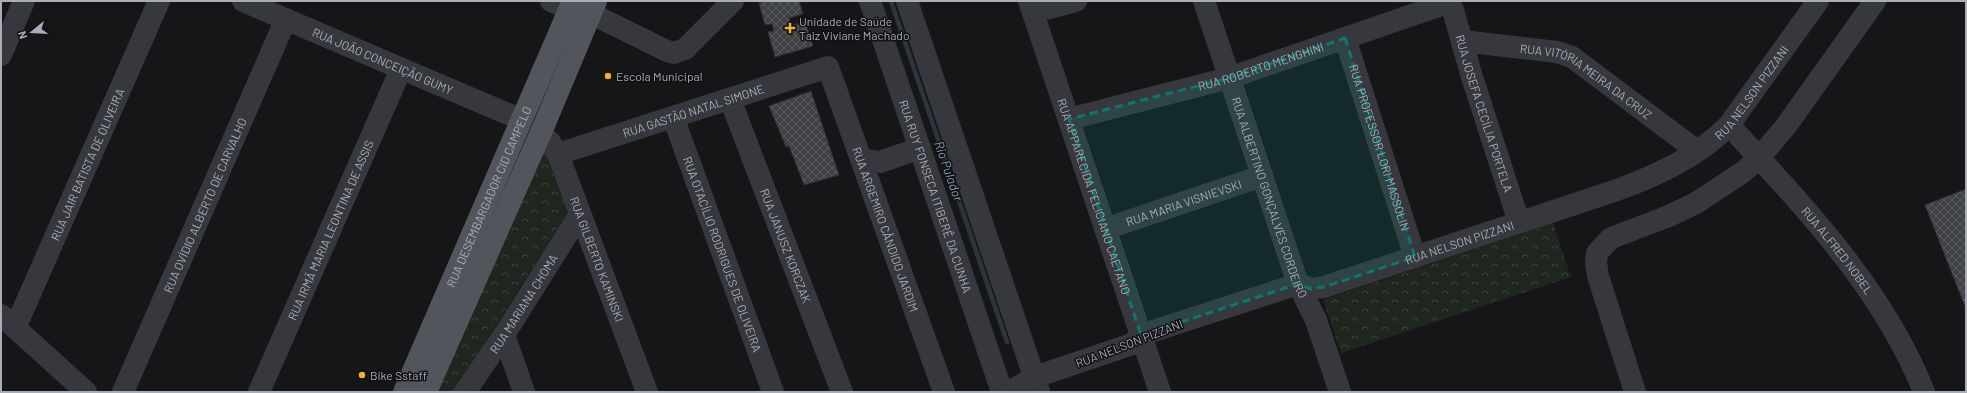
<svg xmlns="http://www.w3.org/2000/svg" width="1967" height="393" font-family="Barlow,sans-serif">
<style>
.park{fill:url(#park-crowns)}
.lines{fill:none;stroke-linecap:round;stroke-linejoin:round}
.stream{stroke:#2c353c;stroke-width:4.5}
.building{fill:url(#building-cross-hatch);stroke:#303034}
.minor{stroke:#37383d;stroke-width:22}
.major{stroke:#53555c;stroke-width:22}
.marked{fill:#0f766e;fill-opacity:0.2;stroke:#0f766e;stroke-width:3;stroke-dasharray:8 5;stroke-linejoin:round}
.poi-dot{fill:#f2b134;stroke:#111113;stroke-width:1.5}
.labels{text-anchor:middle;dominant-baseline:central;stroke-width:3;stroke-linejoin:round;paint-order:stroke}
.poi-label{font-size:12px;fill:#a8adb8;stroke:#111113;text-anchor:start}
.street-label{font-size:12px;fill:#a8adb8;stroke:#111113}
.water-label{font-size:13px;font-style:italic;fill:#7f9bb3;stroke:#111113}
</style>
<defs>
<pattern id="park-crowns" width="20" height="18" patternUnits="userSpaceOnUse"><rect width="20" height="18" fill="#1e261f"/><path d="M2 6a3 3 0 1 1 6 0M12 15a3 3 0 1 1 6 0" fill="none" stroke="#3c433d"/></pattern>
<pattern id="building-cross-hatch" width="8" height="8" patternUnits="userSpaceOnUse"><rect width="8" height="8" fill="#404145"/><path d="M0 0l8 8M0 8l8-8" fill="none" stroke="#595a5e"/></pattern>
</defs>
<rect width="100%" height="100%" fill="#161618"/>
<!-- park -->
<path class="park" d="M 547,142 L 571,207 L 454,392 L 436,392 Z
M 1553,223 L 1571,277 L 1341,353 L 1323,300 Z"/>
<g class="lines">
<!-- stream -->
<path class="stream" d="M 891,1 L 1007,342"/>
</g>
<!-- building -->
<path class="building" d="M 766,1 L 799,1 L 803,14 L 789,18 L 791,26 L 805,21 L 813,46 L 775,57 L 768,32 L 774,31 L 772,24 L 765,25 L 759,3 Z
M 811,91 L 839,175 L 804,185 L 789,146 L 786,147 L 769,106 Z
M 1966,189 L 1966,309 L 1925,205 Z"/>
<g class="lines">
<!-- minor -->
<g class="minor">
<path id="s1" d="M 243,1 L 522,120"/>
<path d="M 551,1 L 570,9"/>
<path id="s2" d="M 870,1 L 1002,392"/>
<path d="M 907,1 L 1039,391"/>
<path id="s3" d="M 1029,1 L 1160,392"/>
<path id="s4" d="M 1204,1 L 1298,284 L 1316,320 L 1340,392"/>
<path d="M 1033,12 L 1076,1"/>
<path d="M 590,13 L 667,51 L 674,53 L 685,49 L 733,1"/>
<path id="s5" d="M 1345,38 L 1415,257"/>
<path id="s6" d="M 1462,41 L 1557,52 L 1572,57 L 1697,151"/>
<path d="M 1,55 L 24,1"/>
<path id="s7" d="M 730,99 L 842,392"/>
<path id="s8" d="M 673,117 L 773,392"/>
<path id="s9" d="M 1069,119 L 1229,78 L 1447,3 L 1453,10 L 1472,77 L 1519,222"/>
<path id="s10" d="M 1729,125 C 1803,206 1883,288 1924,392"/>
<path id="s11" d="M 549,141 L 558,154 L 647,392"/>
<path id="s12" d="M 558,154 L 828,67 L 944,392"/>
<path d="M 861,159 L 880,162 L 886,160 L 920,148"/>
<path id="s13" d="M 1105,229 L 1262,176"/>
<path d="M 1,315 L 86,392"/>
<path id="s14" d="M 15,328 L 159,1"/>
<path d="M 504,335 L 524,392"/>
<path id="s15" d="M 123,392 L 286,19"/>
<path id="s16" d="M 259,392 L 401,69"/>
<path id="s17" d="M 465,392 L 504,335 L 580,214"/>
<path id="s18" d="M 1009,392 L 1035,377 L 1132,344 L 1141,335 L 1298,284 L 1311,289 L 1324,287 L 1617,190 C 1658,175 1699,156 1729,125 L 1818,1"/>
<path d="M 1635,392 L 1598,276 L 1596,262 L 1597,253 L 1611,238 L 1669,216 L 1696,203 L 1743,172 L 1759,158 L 1786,126 L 1875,1"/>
</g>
<!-- major -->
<g class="major">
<path id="s19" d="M 404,392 L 573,1"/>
<path d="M 426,392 L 542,130 L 596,1"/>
</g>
</g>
<!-- marked area -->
<path class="marked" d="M 1345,38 L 1415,257 L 1324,287 L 1311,289 L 1298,284 L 1141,335 L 1069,119 L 1229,78 Z"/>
<!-- markers -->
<g class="poi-dot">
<path d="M788 22h4v4h4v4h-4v4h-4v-4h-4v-4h4z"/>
<circle cx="608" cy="76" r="4"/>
<circle cx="362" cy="375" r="4"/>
</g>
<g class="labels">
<!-- poi labels -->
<g class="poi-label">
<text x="799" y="21">Unidade de Saúde<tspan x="799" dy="14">Taiz Viviane Machado</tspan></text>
<text x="616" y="76">Escola Municipal</text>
<text x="370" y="375">Bike Sstaff</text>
</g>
<!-- street labels -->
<g class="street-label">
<text stroke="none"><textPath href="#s1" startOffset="152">RUA JOÃO CONCEIÇÃO GUMY</textPath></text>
<text stroke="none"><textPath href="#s9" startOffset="199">RUA ROBERTO MENGHINI</textPath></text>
<text stroke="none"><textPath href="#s6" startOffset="134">RUA VITÓRIA MEIRA DA CRUZ</textPath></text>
<text stroke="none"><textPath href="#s18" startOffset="816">RUA NELSON PIZZANI</textPath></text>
<text stroke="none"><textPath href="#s12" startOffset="142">RUA GASTÃO NATAL SIMONE</textPath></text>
<text stroke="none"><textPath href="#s9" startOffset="513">RUA JOSEFA CECÍLIA PORTELA</textPath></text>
<text stroke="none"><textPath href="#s5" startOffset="115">RUA PROFESSOR LORI MASSOLIN</textPath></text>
<text stroke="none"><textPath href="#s14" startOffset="179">RUA JAIR BATISTA DE OLIVEIRA</textPath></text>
<text stroke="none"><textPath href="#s2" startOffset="206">RUA RUY FONSECA ITIBERÊ DA CUNHA</textPath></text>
<text stroke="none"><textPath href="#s19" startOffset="213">RUA DESEMBARGADOR CID CAMPELO</textPath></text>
<text stroke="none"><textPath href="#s3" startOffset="206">RUA APPARECIDA FELICIANO CAETANO</textPath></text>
<text stroke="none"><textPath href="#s4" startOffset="207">RUA ALBERTINO GONÇALVES CORDEIRO</textPath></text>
<text stroke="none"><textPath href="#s13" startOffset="83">RUA MARIA VISNIEVSKI</textPath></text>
<text stroke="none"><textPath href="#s15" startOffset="204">RUA OVÍDIO ALBERTO DE CARVALHO</textPath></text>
<text stroke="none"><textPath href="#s16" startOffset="177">RUA IRMÃ MARIA LEONTINA DE ASSIS</textPath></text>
<text stroke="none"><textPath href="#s12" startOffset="456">RUA ARGEMIRO CÂNDIDO JARDIM</textPath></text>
<text stroke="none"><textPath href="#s18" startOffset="480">RUA NELSON PIZZANI</textPath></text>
<text stroke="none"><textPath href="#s7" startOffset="157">RUA JANUSZ KORCZAK</textPath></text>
<text stroke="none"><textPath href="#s10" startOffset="166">RUA ALFRED NOBEL</textPath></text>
<text stroke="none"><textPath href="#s8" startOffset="146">RUA OTACÍLIO RODRIGUES DE OLIVEIRA</textPath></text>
<text stroke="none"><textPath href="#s11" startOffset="128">RUA GILBERTO KAMINSKI</textPath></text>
<text stroke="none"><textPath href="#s17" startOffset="106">RUA MARIANA CHOMA</textPath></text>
<text transform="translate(1129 343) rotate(-21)">RUA NELSON PIZZANI</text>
</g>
<!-- water labels -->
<g class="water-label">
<text transform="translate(949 171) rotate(71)">Rio Pulador</text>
</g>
</g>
<!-- border -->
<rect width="1967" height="393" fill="none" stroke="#a8adb8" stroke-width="4"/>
<!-- north arrow -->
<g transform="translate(32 32) rotate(252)" stroke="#111113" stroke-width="3" paint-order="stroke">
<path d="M0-3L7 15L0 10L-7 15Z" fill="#a8adb8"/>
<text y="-6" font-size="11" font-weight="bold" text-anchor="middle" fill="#a8adb8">N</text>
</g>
</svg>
